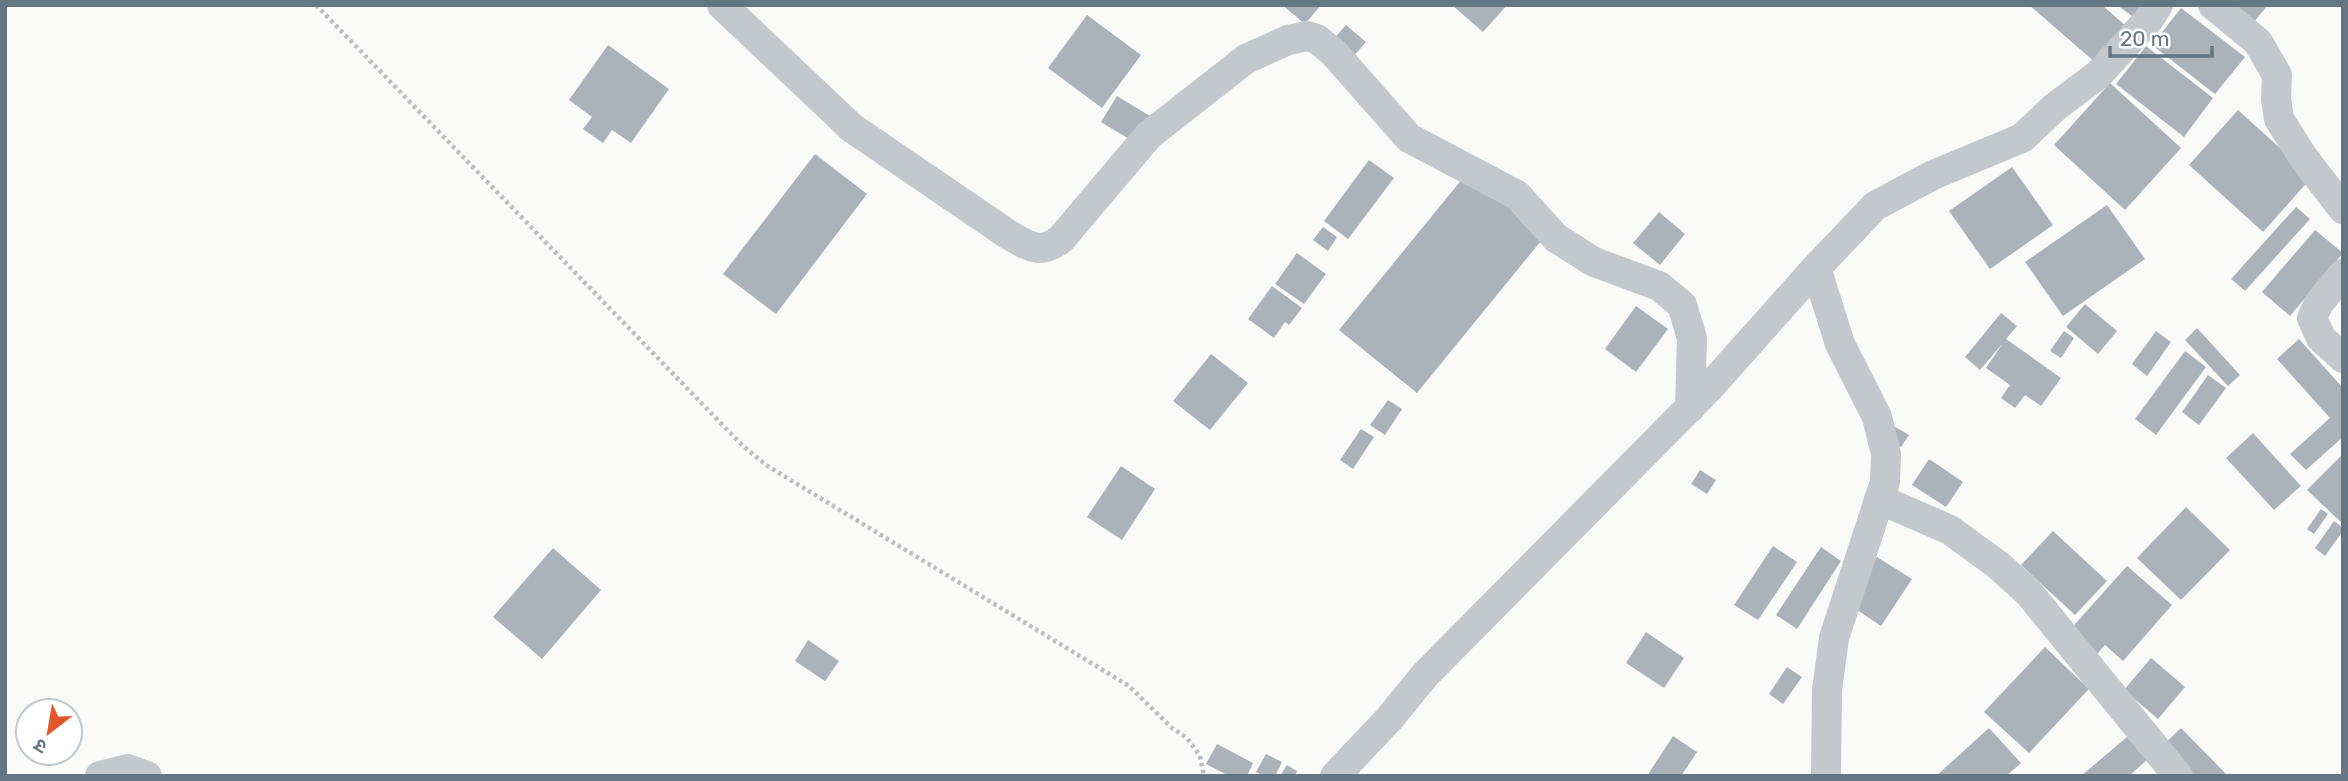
<svg xmlns="http://www.w3.org/2000/svg" width="2348" height="781" font-family="Rubik,'Noto Sans Devanagari',sans-serif">
<style>
.building{fill:#aab3b9}
.lines{fill:none;stroke-linecap:round;stroke-linejoin:round}
.path{stroke:#bbbfc2;stroke-width:4.5;stroke-dasharray:3.5 3.5;stroke-linecap:butt}
.minor{stroke:#c3c8cc;stroke-width:30}
</style>
<rect width="100%" height="100%" fill="#fafaf8"/>
<!-- building -->
<path class="building" d="M 1282,5 L 1321,5 L 1305,24 Z
M 1452,5 L 1507,5 L 1483,32 Z
M 2029,5 L 2102,5 L 2127,27 L 2096,63 Z
M 2117,5 L 2152,5 L 2140,22 Z
M 2234,5 L 2268,5 L 2254,22 Z
M 2181,8 L 2245,57 L 2215,94 L 2152,45 Z
M 1087,15 L 1141,55 L 1102,108 L 1048,68 Z
M 1346,25 L 1366,42 L 1352,58 L 1332,41 Z
M 608,45 L 669,89 L 631,143 L 612,130 L 603,143 L 583,129 L 592,117 L 569,100 Z
M 2146,46 L 2213,98 L 2184,137 L 2116,84 Z
M 2110,83 L 2181,148 L 2125,210 L 2054,145 Z
M 1117,96 L 1150,116 L 1134,142 L 1101,122 Z
M 2238,110 L 2312,177 L 2263,232 L 2189,165 Z
M 815,154 L 867,194 L 776,314 L 723,274 Z
M 1369,160 L 1394,178 L 1348,239 L 1324,221 Z
M 2012,167 L 2053,225 L 1990,269 L 1949,211 Z
M 1467,173 L 1545,236 L 1417,393 L 1339,330 Z
M 2107,205 L 2145,259 L 2063,316 L 2025,262 Z
M 2296,207 L 2310,219 L 2245,291 L 2231,279 Z
M 1659,212 L 1685,234 L 1660,265 L 1633,243 Z
M 1323,227 L 1337,237 L 1328,251 L 1313,240 Z
M 2315,230 L 2343,253 L 2290,316 L 2262,292 Z
M 1297,253 L 1326,274 L 1304,304 L 1275,284 Z
M 1272,286 L 1302,308 L 1289,325 L 1285,322 L 1274,338 L 1248,319 Z
M 2085,304 L 2117,331 L 2098,354 L 2066,327 Z
M 1636,306 L 1668,329 L 1636,372 L 1605,349 Z
M 2001,313 L 2017,326 L 2006,339 L 2061,378 L 2041,406 L 2025,395 L 2015,408 L 2001,398 L 2010,385 L 1986,368 L 2003,343 L 1980,370 L 1965,357 Z
M 2197,328 L 2240,375 L 2228,386 L 2185,340 Z
M 2064,331 L 2074,338 L 2061,358 L 2050,351 Z
M 2156,331 L 2171,342 L 2147,376 L 2132,364 Z
M 2299,339 L 2343,388 L 2343,437 L 2306,470 L 2290,454 L 2330,418 L 2277,359 Z
M 2185,351 L 2206,367 L 2156,435 L 2135,419 Z
M 1211,354 L 1248,383 L 1210,430 L 1173,401 Z
M 2208,375 L 2226,388 L 2199,425 L 2182,412 Z
M 1388,400 L 1402,409 L 1385,435 L 1370,425 Z
M 1890,424 L 1909,435 L 1901,447 L 1883,435 Z
M 1361,429 L 1374,437 L 1353,469 L 1340,460 Z
M 2253,433 L 2301,486 L 2274,510 L 2226,458 Z
M 2343,454 L 2343,524 L 2307,490 Z
M 1929,459 L 1963,482 L 1946,507 L 1912,485 Z
M 1121,466 L 1155,489 L 1122,540 L 1087,517 Z
M 1700,470 L 1716,480 L 1707,494 L 1691,484 Z
M 2186,507 L 2230,550 L 2181,600 L 2137,558 Z
M 2321,509 L 2328,514 L 2314,534 L 2307,529 Z
M 2334,521 L 2343,528 L 2343,531 L 2325,556 L 2315,548 Z
M 2053,531 L 2107,581 L 2075,615 L 2021,565 Z
M 1773,546 L 1797,562 L 1758,620 L 1734,605 Z
M 1821,547 L 1841,561 L 1797,629 L 1776,615 Z
M 553,548 L 601,590 L 542,659 L 493,617 Z
M 1877,557 L 1912,579 L 1881,626 L 1847,603 Z
M 2127,566 L 2172,605 L 2123,661 L 2105,645 L 2095,656 L 2068,632 Z
M 1646,632 L 1684,658 L 1664,688 L 1626,663 Z
M 808,640 L 839,661 L 825,681 L 795,661 Z
M 2045,647 L 2089,689 L 2029,753 L 1984,712 Z
M 2151,658 L 2185,687 L 2158,719 L 2124,690 Z
M 1787,667 L 1802,677 L 1783,704 L 1769,694 Z
M 1989,728 L 2021,763 L 2006,776 L 1936,776 Z
M 2181,728 L 2228,776 L 2189,776 L 2161,747 Z
M 1673,736 L 1697,752 L 1681,776 L 1647,776 Z
M 2127,737 L 2147,760 L 2129,776 L 2081,776 Z
M 1217,744 L 1253,763 L 1247,776 L 1229,776 L 1206,764 Z
M 1266,754 L 1282,762 L 1275,776 L 1263,776 L 1256,772 Z
M 1287,765 L 1297,771 L 1295,776 L 1280,776 Z"/>
<g class="lines">
<!-- path -->
<path class="path" d="M 316,5 L 742,445 L 766,465 L 1129,686 L 1172,728 L 1187,738 L 1200,756 L 1204,776"/>
<!-- minor -->
<path class="minor" d="M 722,5 L 852,128 L 1009,235 C 1030,247 1040,255 1061,239 L 1149,135 L 1246,59 L 1288,40 L 1307,36 L 1317,39 L 1334,53 L 1409,138 L 1517,195 L 1556,238 L 1594,262 L 1659,286 L 1682,305 L 1692,338 L 1690,408
M 2213,5 L 2258,42 L 2277,75 L 2276,99 L 2279,119 L 2303,157 L 2343,209
M 1816,268 L 1840,344 L 1877,417 L 1886,454 L 1885,482 L 1834,638 L 1827,690 L 1826,776
M 2343,274 L 2319,303 L 2312,318 L 2321,338 L 2343,358
M 1879,499 L 1950,530 L 1998,565 L 2029,593 L 2178,776
M 100,776 L 128,769 L 147,776
M 1335,776 L 1389,719 L 1425,675 L 1708,389 L 1816,268 L 1875,206 L 1933,175 L 2022,138 L 2055,107 L 2099,74 L 2150,18 L 2158,5"/>
</g>
<!-- border -->
<rect width="2348" height="781" fill="none" stroke="#657683" stroke-width="14"/>
<!-- north arrow -->
<g transform="translate(49 732) rotate(211)"><circle r="33" fill="#ffffff" stroke="#c1c8cd" stroke-width="2"/>
<path d="M0-5L12 26L0 18L-12 26Z" fill="#e4572e"/>
<text y="-10" font-size="19" font-weight="bold" text-anchor="middle" fill="#657683">उ</text>
</g>
<!-- scale -->
<path d="M2110 46v10h102v-10" fill="none" stroke="#657683" stroke-width="3.5"/>
<text x="2120" y="46" font-size="21" fill="#657683" stroke="#ffffff" stroke-width="5" paint-order="stroke">20 m</text>
</svg>
